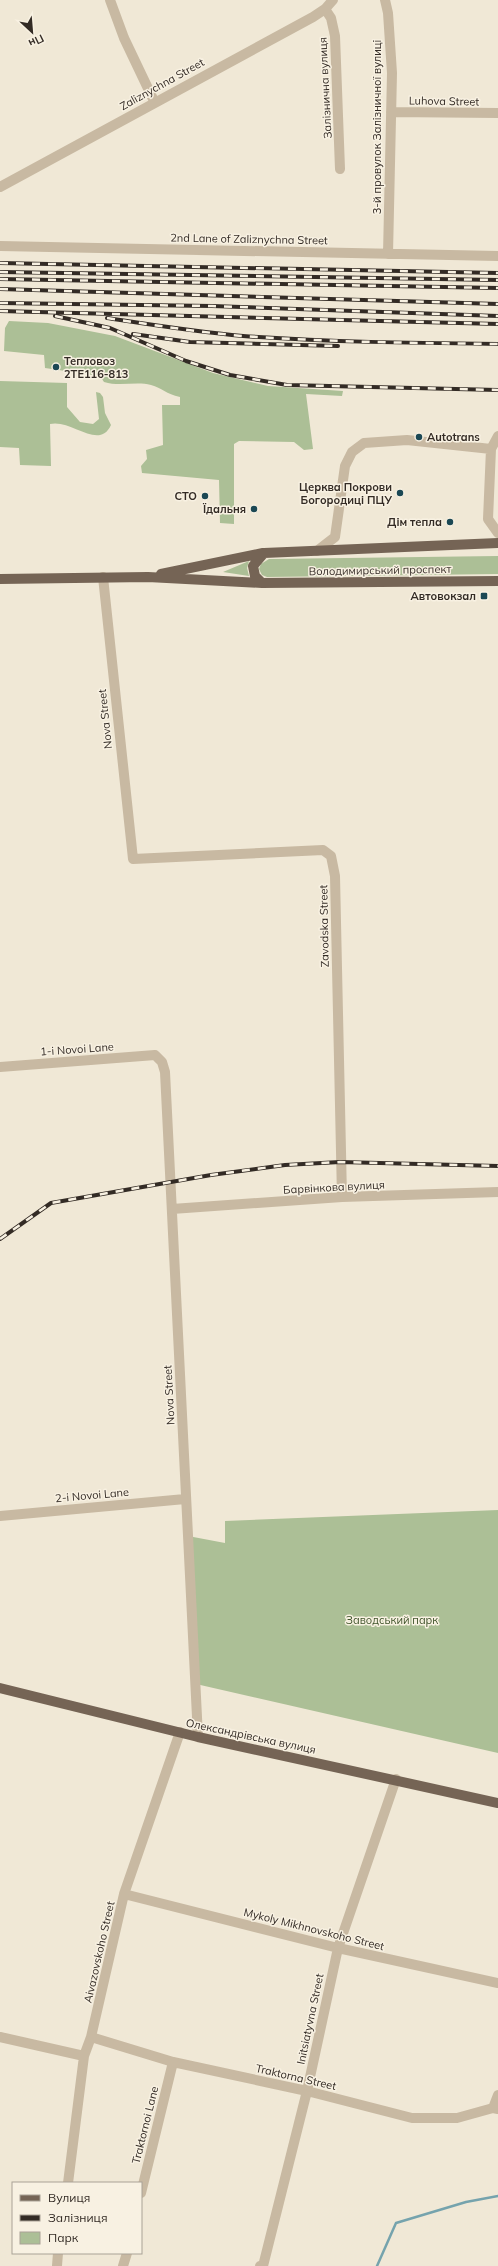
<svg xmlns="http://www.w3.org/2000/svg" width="498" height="2266" font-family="Mulish,sans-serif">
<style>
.green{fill:#acbf96}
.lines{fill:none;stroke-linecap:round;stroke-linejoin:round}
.stream{stroke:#75a3ad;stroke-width:2.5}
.minor{stroke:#c8b9a2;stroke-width:10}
.major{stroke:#756455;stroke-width:10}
.rail-casing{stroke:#332b25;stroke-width:4}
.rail{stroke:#f8f1e2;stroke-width:2.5;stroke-dasharray:8;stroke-linecap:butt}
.poi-dot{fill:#1b4854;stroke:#f8f1e2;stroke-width:1.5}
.labels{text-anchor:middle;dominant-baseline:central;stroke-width:3;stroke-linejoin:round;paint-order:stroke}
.street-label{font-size:11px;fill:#332b25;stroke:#f8f1e2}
.poi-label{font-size:11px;font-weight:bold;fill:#332b25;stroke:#f8f1e2;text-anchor:end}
.park-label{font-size:11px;fill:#3c5128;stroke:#f8f1e2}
</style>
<rect width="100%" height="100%" fill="#f0e8d6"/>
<!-- green -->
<path class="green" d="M 9,321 L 48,323 L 115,336 L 213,373 L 268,386 L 343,391 L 342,396 L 306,394 L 313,449 L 304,450 L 294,442 L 239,441 L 234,444 L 234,524 L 220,523 L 219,480 L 142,473 L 141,466 L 147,459 L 146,450 L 163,445 L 162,405 L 180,405 L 180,397 C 166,394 162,388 151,385 C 136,381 120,387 104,382 L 100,376 L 45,368 L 44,355 L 4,351 L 5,328 Z
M 0,381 L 67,383 L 67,407 L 80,422 L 93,424 L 99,419 L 96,392 L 100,393 L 103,397 L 105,413 L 111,425 C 99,451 72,419 50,424 L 51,466 L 20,465 L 19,448 L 0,447 Z
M 498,556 L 498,574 L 267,577 L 262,575 L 259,569 L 261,564 L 269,559 Z
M 249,561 L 247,568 L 249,576 L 223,572 Z
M 498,1510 L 498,1753 L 196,1684 L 188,1536 L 225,1543 L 225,1521 Z"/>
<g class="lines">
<!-- stream -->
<path class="stream" d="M 377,2266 L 396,2223 L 466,2202 L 498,2196"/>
<!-- minor -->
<path class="minor" d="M 110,0 L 124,38 L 154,101
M 385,0 L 388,13 L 392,73 L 388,254
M 325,9 L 331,18 L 335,36 L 340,169
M 391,112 L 498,113
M 0,187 L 313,17 L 325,9 L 333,0
M 0,246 L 498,256
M 498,436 L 491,449 L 488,519 L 498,533
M 317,551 L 335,537 L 345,466 L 352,452 L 364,443 L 407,440 L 491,449
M 103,577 L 133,859 L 323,850 L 331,856 L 335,876 L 342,1197
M 0,1067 L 155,1055 L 162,1062 L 165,1072 L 198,1737
M 172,1209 L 342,1197 L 498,1192
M 0,1516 L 185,1499
M 124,1894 L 338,1948 L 498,1983
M 0,2037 L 84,2056
M 91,2037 L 173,2062 L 307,2091 L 412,2118 L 457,2118 L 493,2108 L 498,2109
M 493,2108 L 498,2095
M 68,2183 L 84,2056 L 91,2037 L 124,1894 L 180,1732
M 141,2193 L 173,2062
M 57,2266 L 58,2253
M 123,2266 L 127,2253
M 260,2266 L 263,2266 L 307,2091 L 338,1948 L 396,1779"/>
<!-- major -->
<path class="major" d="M 161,574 L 263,553
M 0,579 L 148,577 L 262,583 L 498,581
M 262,583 L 255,576 L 253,566 L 264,553 L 498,543
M 0,1688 L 198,1737 L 498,1803"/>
<!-- rail casing -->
<g class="rail-casing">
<path id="rail" d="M 0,263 L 498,273
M 0,272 L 498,280
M 0,279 L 498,288
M 0,289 L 498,304
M 0,303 L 212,306 L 498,316
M 0,311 L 498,324
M 55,316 L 110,328 L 186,361 L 230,375 L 287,385 L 498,390
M 107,318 C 153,325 197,332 243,336 C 328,342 413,343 498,344
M 133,334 L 190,342 L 338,346
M 0,1239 L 51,1203 L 211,1175 L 285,1165 L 340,1162 L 498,1166"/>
</g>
<!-- rail -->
<use href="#rail" class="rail"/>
</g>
<!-- markers -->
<g class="poi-dot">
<circle cx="56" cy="367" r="4"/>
<circle cx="419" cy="437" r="4"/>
<circle cx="400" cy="493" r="4"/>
<circle cx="205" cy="496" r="4"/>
<circle cx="254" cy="509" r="4"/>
<circle cx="450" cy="522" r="4"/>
<rect x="480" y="592" width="8" height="8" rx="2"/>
</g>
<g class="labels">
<!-- street labels -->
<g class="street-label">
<text transform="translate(162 84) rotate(-29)">Zaliznychna Street</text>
<text transform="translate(325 88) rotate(-93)">Залізнична вулиця</text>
<text transform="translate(444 101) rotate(1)">Luhova Street</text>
<text transform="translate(377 127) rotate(-90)">3-й провулок Залізничної вулиці</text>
<text transform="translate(249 239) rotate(1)">2nd Lane of Zaliznychna Street</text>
<text transform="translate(380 570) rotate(-1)">Володимирський проспект</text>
<text transform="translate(105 719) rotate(-96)">Nova Street</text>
<text transform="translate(324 926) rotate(-91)">Zavodska Street</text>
<text transform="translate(77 1049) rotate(-4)">1-i Novoi Lane</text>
<text transform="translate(334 1187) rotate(-3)">Барвінкова вулиця</text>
<text transform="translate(169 1395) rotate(-93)">Nova Street</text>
<text transform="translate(92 1495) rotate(-5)">2-i Novoi Lane</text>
<text transform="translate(251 1736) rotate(12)">Олександрівська вулиця</text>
<text transform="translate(314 1929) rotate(14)">Mykoly Mikhnovskoho Street</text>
<text transform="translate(99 1952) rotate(-77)">Aivazovskoho Street</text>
<text transform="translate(310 2019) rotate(-78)">Initsiatyvna Street</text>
<text transform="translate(296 2077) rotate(13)">Traktorna Street</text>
<text transform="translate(145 2125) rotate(-76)">Traktornoi Lane</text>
</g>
<!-- poi labels -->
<g class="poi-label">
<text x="64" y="361" text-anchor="start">Тепловоз<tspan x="64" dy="13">2ТЕ116-813</tspan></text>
<text x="427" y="437" text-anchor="start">Autotrans</text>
<text x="392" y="487">Церква Покрови<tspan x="392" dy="13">Богородиці ПЦУ</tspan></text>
<text x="197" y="496">СТО</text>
<text x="246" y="509">Їдальня</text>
<text x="442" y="522">Дім тепла</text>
<text x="476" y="596">Автовокзал</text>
</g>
<!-- park labels -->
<g class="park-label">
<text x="392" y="1620">Заводський парк</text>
</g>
</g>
<!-- legend -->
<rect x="12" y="2182" width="130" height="72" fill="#f8f1e2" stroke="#a9a296"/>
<rect x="20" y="2195" width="20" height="6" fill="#756455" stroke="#a9a296"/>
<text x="48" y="2202" font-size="12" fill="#332b25">Вулиця</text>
<rect x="20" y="2215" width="20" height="6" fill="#332b25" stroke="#a9a296"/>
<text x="48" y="2222" font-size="12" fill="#332b25">Залізниця</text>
<rect x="20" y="2232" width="20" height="12" fill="#acbf96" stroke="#a9a296"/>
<text x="48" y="2242" font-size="12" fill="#332b25">Парк</text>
<!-- north arrow -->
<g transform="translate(32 32) rotate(154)" stroke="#f8f1e2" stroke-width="3" paint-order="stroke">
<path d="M0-3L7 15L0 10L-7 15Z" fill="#332b25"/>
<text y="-6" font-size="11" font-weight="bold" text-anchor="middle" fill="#332b25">Пн</text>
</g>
</svg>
